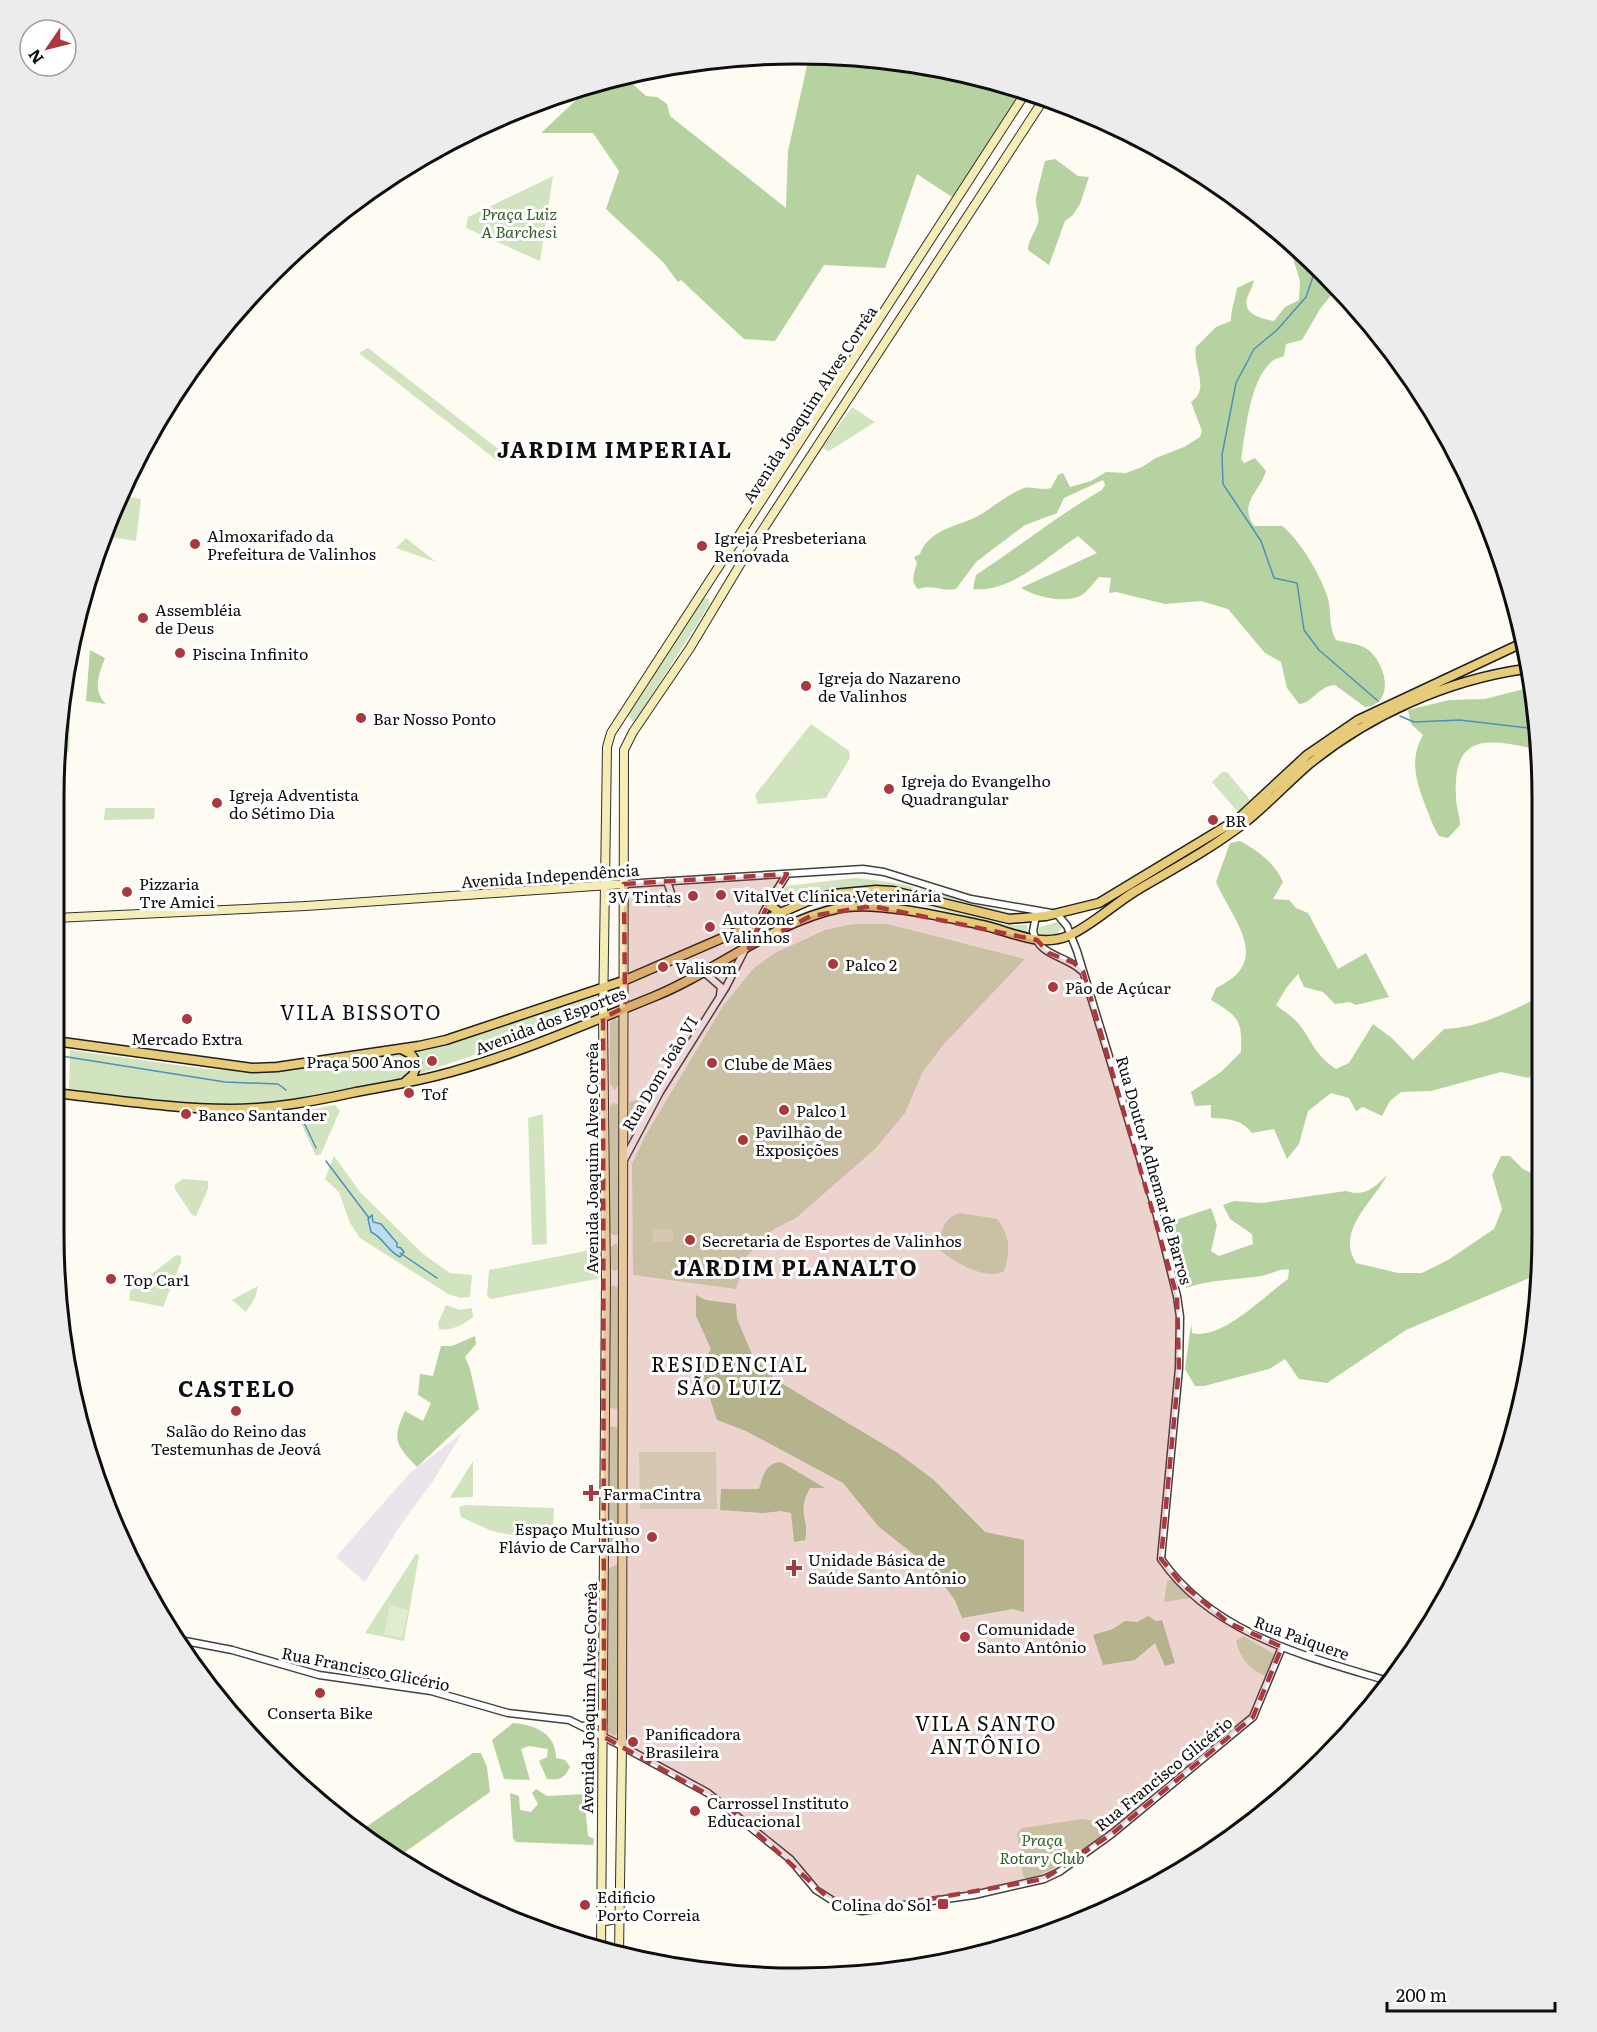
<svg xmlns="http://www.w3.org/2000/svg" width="1597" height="2032" font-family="Literata,serif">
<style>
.industrial{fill:#ebe4ec}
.green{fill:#d2e4bf}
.forest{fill:#b7d2a1}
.pitch{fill:#e2ecd0}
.water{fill:#bddcee;stroke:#4d90bc;stroke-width:1.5}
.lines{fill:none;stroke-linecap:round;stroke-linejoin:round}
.stream{stroke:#4d90bc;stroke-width:1.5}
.tertiary-casing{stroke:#414141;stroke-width:9}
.secondary-casing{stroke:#303030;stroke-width:10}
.primary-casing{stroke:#1f1f1f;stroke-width:11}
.tertiary{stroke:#fff;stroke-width:6}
.secondary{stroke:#f5edb5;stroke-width:8}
.primary{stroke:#e7cb78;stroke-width:8}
.marked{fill:#ac383e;fill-opacity:0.2;stroke:#ac383e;stroke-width:4.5;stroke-dasharray:12 8;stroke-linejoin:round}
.poi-dot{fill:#ac383e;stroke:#fff;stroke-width:2}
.labels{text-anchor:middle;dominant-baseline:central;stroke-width:6;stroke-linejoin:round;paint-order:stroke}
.park-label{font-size:16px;font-style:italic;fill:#335e27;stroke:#fff}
.street-label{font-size:16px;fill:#0e0e0e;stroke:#fff}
.poi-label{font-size:16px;fill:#0e0e0e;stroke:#fff;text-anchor:start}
.quarter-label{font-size:20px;letter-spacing:1.5px;fill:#0e0e0e;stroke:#fff}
.district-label{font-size:22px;font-weight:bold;letter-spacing:1.5px;fill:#0e0e0e;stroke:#fff}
.rim{fill:none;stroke:#0e0e0e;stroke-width:3}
</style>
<rect width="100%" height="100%" fill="#fdfbf2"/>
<!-- industrial -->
<path class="industrial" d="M 462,1433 L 433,1481 L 402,1523 L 365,1582 L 336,1557 L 409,1474 Z"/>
<!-- green -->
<path class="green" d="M 553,176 L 540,261 L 466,228 L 468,217 Z
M 368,348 L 502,452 L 499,462 L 359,353 Z
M 852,407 L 875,422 L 829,451 L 822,448 Z
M 122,496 L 141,499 L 136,541 L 104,536 Z
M 406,538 L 436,562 L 396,548 Z
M 703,598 L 709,599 L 709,605 L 635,722 L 632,721 L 628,714 Z
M 62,717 L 67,717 L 70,723 L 69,751 L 66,754 L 56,755 Z
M 811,724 L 849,751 L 850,758 L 826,798 L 758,804 L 755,795 Z
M 1222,772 L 1227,772 L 1248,797 L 1250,803 L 1241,811 L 1236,810 L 1212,782 Z
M 105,808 L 155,808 L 154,819 L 104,820 Z
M 854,878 C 912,881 969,905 1026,916 L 1010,917 L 895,888 L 807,896 L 780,910 L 774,906 L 786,886 Z
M 873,895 L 910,900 L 1009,925 L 1027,925 L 1028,938 C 974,919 910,894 852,902 C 819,906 788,925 759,939 L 762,931 C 801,912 829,900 873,895 Z
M 1057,922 L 1062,927 L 1057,934 L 1044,935 L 1039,933 L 1037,928 Z
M 854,924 L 887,924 L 1025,959 L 943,1045 L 922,1073 L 905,1113 L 875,1149 L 796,1218 L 774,1229 L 747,1256 L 736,1289 L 633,1275 L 632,1164 L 644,1138 L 723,1006 L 754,968 L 775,953 L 825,930 Z
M 598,996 L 602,1003 L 597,1013 L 398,1081 L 285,1102 L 198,1105 L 69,1089 L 70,1050 L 206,1069 L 270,1072 L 404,1054 Z
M 615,1018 L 621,1023 L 620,1083 L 615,1090 L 610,1084 L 610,1023 Z
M 648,1098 L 653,1100 L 630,1139 L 629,1102 Z
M 613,1103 L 620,1105 L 619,1231 L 618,1235 L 613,1235 L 609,1231 L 610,1106 Z
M 335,1105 L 340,1111 L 338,1115 L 321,1154 L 316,1156 L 297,1115 L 299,1112 Z
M 543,1114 L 547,1244 L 532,1245 L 528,1118 Z
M 334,1156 L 360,1192 L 423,1254 L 450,1273 L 472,1275 L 470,1297 L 461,1298 L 448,1294 L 360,1238 L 350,1223 L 339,1192 L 325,1179 Z
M 183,1179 L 208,1181 L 208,1189 L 196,1216 L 192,1215 L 175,1189 L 175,1184 Z
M 960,1213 L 997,1219 C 1010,1235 1011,1251 1004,1271 C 986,1282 954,1261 939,1250 C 939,1235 943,1217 960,1213 Z
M 617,1243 L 620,1267 L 615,1271 L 610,1268 L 610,1247 Z
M 591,1250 L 600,1252 L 603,1274 L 597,1279 L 491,1299 L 487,1296 L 489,1270 Z
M 176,1255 L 181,1256 L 181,1262 L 163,1307 L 129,1300 L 130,1291 Z
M 613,1285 L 619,1288 L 618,1409 L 610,1408 L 610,1288 Z
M 258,1286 L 255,1298 L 246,1312 L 232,1300 Z
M 446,1305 L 460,1310 L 472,1308 L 473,1317 C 463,1325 452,1331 439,1329 L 438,1323 Z
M 610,1426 L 619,1428 L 619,1549 L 612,1549 L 609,1544 Z
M 473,1461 L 473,1497 L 450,1498 Z
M 466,1505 L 554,1508 L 553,1529 L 536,1540 L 492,1531 L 461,1517 L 459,1507 Z
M 416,1554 L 419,1555 L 404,1641 L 365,1633 Z
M 618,1564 L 618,1732 L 615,1736 L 608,1732 L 609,1568 Z
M 1171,1579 L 1176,1581 L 1190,1598 L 1164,1602 L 1167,1581 Z
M 1243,1636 L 1274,1654 L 1266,1676 C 1250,1671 1240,1658 1236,1641 Z
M 1082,1819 L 1096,1821 L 1103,1826 L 1103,1835 L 1065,1863 L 1028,1880 L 1023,1876 L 1017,1833 L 1022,1828 Z"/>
<!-- forest -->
<path class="forest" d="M 847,56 L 991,79 L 1025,92 L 952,197 L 917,174 L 885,268 L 824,265 L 775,341 L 744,339 L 681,280 L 678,282 L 663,262 L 606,209 L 619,171 L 593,133 L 541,133 L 591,86 L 626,78 L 646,96 L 657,97 L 667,104 L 670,116 L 786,208 L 788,151 L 809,57 Z
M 1055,159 L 1078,176 L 1089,177 L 1080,204 L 1073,215 L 1065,221 L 1049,265 L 1028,250 C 1028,240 1035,233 1038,223 C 1040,214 1035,207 1036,199 C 1036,196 1044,165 1045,161 Z
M 1288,242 L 1337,288 L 1320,309 L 1302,340 L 1286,344 L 1284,356 C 1280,358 1275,358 1271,362 C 1249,383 1246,430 1241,459 L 1244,463 L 1255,458 L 1266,471 C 1260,492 1238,503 1254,526 L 1282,526 C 1300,539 1325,582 1329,603 C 1331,616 1329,627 1336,640 C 1345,643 1359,643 1367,649 C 1386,662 1396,704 1365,707 L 1335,685 C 1318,686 1313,703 1299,704 L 1287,688 L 1281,662 L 1265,653 L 1228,609 L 1201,601 L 1165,604 L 1116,592 L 1109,593 L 1111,578 L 1099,577 C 1094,582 1088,591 1082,595 C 1065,604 1036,597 1021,588 L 1097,553 L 1078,536 C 1047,556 1012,593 973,589 L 976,575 C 1019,547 1058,515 1102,490 L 1105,485 L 1103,480 L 1064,498 L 1057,513 L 1025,525 L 976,562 L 956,589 C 942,592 932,584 918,589 C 910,582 914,573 917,563 L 914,557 L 920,554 C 928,532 952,527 972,519 C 990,511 1005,495 1024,488 C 1033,486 1042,491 1051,488 L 1058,475 L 1063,473 L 1070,487 L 1091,481 L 1106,472 L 1126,473 L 1142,467 L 1156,458 L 1184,447 L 1200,437 L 1202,431 L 1191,402 C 1211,389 1192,366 1196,347 L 1216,327 L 1231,321 C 1231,309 1235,300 1237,288 L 1254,280 C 1253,287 1248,293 1247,299 C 1243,315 1263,319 1274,321 L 1285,307 L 1299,300 L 1300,281 Z
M 90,650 L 105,658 C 99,674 92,690 106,704 L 86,701 Z
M 1524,689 L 1530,690 L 1541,750 C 1494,741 1452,727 1456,797 C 1456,807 1460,815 1460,825 L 1448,838 L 1439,836 C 1432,825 1429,814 1424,802 C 1415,778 1410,758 1423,735 L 1411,724 L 1408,710 L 1449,700 L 1485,699 Z
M 1240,841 C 1258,851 1275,863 1283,882 L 1273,899 L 1289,900 L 1296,908 L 1308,913 L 1338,969 L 1366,953 L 1389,997 L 1356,1005 L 1350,1002 L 1335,1004 L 1323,992 L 1304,987 L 1298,974 L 1287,987 L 1276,1005 C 1285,1012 1296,1019 1302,1028 C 1314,1046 1317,1056 1336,1069 L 1349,1063 L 1373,1024 L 1393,1039 L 1413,1060 L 1444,1029 C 1480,1028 1510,1011 1542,996 L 1542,1069 L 1528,1078 L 1501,1072 L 1431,1091 L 1401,1092 L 1390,1101 L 1382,1116 L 1363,1107 L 1356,1111 L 1349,1098 L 1331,1093 L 1308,1111 L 1299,1144 L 1287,1159 L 1274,1129 L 1252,1133 C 1241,1119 1229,1119 1211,1118 L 1211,1105 L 1195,1106 L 1191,1092 L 1221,1072 L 1241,1052 C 1242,1019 1239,1017 1211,1000 L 1216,988 C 1274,961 1233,921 1216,882 L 1230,843 Z
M 1501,1156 L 1510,1156 L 1523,1169 L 1533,1174 L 1543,1171 L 1543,1234 L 1539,1274 L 1406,1330 L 1327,1383 L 1299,1379 L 1285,1359 L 1269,1369 L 1204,1386 L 1195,1386 L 1185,1369 L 1191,1324 L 1192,1333 C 1222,1341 1265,1295 1288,1279 L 1289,1270 C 1279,1268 1272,1274 1261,1276 C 1236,1280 1211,1279 1186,1288 L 1173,1256 L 1167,1223 L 1211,1208 L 1217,1225 L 1211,1251 L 1219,1256 L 1253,1244 L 1252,1234 L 1230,1219 L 1223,1205 L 1234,1201 L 1262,1203 L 1346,1191 C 1365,1197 1374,1188 1387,1175 C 1374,1201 1335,1231 1356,1263 L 1398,1273 L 1422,1273 L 1448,1260 L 1494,1229 L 1502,1209 L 1492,1175 Z
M 696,1295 L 706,1300 L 736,1304 L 737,1319 L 752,1354 L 776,1380 L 898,1453 L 934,1480 L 985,1532 L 1024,1540 L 1024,1612 L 1013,1609 L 962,1618 L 955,1600 L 930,1567 L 879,1527 L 843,1483 L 746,1431 L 717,1420 L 700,1368 L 711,1349 L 696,1316 Z
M 475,1336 L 476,1344 L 465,1357 L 470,1369 L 479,1409 L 417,1467 C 395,1444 392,1440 405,1411 L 423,1421 L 431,1403 L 418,1395 L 420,1374 L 433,1376 L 441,1346 L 452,1346 Z
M 781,1462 L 825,1488 L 810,1488 C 796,1513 810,1519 805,1540 L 794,1542 L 791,1513 L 781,1511 L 763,1513 L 720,1510 L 721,1489 L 759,1489 C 763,1476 765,1463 781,1462 Z
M 1148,1616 L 1156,1621 L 1162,1620 L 1175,1663 L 1165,1666 L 1155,1643 L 1135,1660 L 1103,1665 L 1093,1635 L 1113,1629 L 1125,1621 L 1137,1622 Z
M 513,1723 C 535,1725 556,1733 556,1758 L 565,1760 L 570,1767 C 564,1779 560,1780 547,1779 L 539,1761 L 547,1757 L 548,1749 L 529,1746 L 521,1749 L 530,1780 L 504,1779 L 492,1740 Z
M 473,1753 L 481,1753 L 487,1767 L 490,1792 L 398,1857 L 363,1829 Z
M 536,1789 L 547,1796 L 584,1794 L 588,1836 L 594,1839 L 593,1845 L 516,1842 L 513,1838 L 510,1793 L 519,1796 L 520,1810 L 531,1812 L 538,1804 L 532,1793 Z"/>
<!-- pitch -->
<path class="pitch" d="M 652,1229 L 673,1229 L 673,1242 L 653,1242 Z
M 639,1452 L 716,1452 L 717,1509 L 640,1509 Z
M 390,1605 L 408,1610 L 402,1638 L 384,1634 Z"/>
<!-- water -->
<path class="water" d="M 372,1215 L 373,1222 L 381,1224 L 397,1243 L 397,1247 L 401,1248 L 404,1252 L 400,1257 C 387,1251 384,1238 371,1232 L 368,1219 Z"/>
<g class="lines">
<!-- stream -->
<path class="stream" d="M 1316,268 L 1306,297 L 1277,330 L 1254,349 L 1236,383 L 1222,455 L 1223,484 L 1261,541 L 1274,578 L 1297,583 L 1304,630 L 1319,650 L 1378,701
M 1400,716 L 1414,722 L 1460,720 L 1537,729
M 55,1055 L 225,1082 L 278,1084 L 286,1090
M 299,1112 L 316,1148
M 326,1161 L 369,1218
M 400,1253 L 437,1278"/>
<!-- tertiary casing -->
<g class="tertiary-casing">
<path id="tertiary" d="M 667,881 L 671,893 L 669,902
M 624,884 L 863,869 L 884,872 L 971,899 L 1057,914 L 1067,926 L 1077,951 L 1155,1208 L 1177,1296 L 1180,1317 L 1179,1368 L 1161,1559 C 1213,1634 1305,1656 1388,1681
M 1036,916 L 1033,931 C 1039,957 1066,955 1082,971
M 705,973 L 721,987 L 720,995
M 624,1160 L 660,1092 L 726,987 L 768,904 L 787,874
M 180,1640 L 232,1650 L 319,1675 L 431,1691 L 508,1713 L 569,1720 L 622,1746 L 708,1793 L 790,1859 L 816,1890 L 841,1906 L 862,1911 L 974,1895 L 1044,1879 L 1059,1872 L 1113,1833 L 1253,1717 L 1282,1647
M 583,1726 L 603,1721"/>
</g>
<!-- secondary casing -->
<g class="secondary-casing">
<path id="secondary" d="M 55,918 L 306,906 L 624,884
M 601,1922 L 620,1918
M 601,1951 L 606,1278 L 603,1018 L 607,747 L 611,733 L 1026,92
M 619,1954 L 622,1746 L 624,750 L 633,732 L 690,648 L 741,563 L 1044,99"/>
</g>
<!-- primary casing -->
<g class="primary-casing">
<path id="primary" d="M 768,904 L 779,912
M 55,1041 L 252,1068 L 277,1067 L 419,1046 L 446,1040 L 623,981 L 808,901 L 833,894 L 876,890 L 893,891 L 1009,919 L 1046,916 L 1099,903 L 1238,819 L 1307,755 L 1358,720 L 1520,644
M 401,1049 L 411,1054 L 417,1063 L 413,1075 L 405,1082
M 54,1093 C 112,1099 172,1109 230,1109 C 273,1109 315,1101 356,1092 C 388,1086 420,1081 451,1072 C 520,1053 586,1024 653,997 C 716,972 772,922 840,908 C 876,901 945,917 982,925 C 1010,931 1039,948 1068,936 C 1091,926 1113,905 1134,892 C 1171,870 1209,850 1243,824 C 1266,806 1286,784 1308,765 C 1369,715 1447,680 1525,669"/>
</g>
<!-- tertiary -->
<use href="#tertiary" class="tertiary"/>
<!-- secondary -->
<use href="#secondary" class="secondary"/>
<!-- primary -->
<use href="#primary" class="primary"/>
</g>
<!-- marked area -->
<path class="marked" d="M 787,874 L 768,904 L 749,948 L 811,916 L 872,906 L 1037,940 L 1049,953 L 1074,963 L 1083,971 L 1177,1296 L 1179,1368 L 1161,1559 L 1182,1584 L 1229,1623 L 1282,1647 L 1253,1717 L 1113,1833 L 1044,1879 L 862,1911 L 827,1897 L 725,1804 L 604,1737 L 603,1018 L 625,1007 L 624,884 Z"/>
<!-- markers -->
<g class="poi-dot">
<circle cx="195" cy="544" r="6"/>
<circle cx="702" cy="546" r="6"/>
<circle cx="143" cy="618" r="6"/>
<circle cx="180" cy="653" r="6"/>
<circle cx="806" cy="686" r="6"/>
<circle cx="361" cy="718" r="6"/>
<circle cx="889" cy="789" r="6"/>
<circle cx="217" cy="803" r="6"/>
<circle cx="1213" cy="820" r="6"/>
<circle cx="127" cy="892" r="6"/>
<circle cx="721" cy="895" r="6"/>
<circle cx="693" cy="896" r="6"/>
<circle cx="710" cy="927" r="6"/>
<circle cx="833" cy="964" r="6"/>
<circle cx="663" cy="967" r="6"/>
<circle cx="1053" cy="987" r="6"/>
<circle cx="187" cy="1019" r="6"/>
<circle cx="432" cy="1061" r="6"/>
<circle cx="712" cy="1063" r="6"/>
<circle cx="409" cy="1093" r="6"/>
<circle cx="784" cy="1110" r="6"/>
<circle cx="186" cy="1114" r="6"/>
<circle cx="743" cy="1140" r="6"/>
<circle cx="690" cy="1240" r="6"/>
<circle cx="111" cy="1279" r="6"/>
<circle cx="236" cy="1411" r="6"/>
<path d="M588 1484h6v6h6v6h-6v6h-6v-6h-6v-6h6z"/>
<circle cx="652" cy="1537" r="6"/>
<path d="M791 1559h6v6h6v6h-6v6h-6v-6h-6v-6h6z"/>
<circle cx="965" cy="1637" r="6"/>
<circle cx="320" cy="1693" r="6"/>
<circle cx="633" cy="1742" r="6"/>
<circle cx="695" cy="1811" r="6"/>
<rect x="937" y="1898" width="12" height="12" rx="3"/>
<circle cx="585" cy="1905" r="6"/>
</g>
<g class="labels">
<!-- park labels -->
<g class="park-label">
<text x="519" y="213">Praça Luiz<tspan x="519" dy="18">A Barchesi</tspan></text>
<text x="1042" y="1839">Praça<tspan x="1042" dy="18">Rotary Club</tspan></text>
</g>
<!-- street labels -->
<g class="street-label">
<text transform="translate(809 404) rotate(-57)">Avenida Joaquim Alves Corrêa</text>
<text transform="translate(550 875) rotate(-4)">Avenida Independência</text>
<text transform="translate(550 1020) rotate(-21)">Avenida dos Esportes</text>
<text transform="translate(659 1073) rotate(-59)">Rua Dom João VI</text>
<text transform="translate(591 1158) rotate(-90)">Avenida Joaquim Alves Corrêa</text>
<text transform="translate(1155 1170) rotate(74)">Rua Doutor Adhemar de Barros</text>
<text transform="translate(1302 1637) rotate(20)">Rua Paiquere</text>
<text transform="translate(366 1668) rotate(11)">Rua Francisco Glicério</text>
<text transform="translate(588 1698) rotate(-89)">Avenida Joaquim Alves Corrêa</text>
<text transform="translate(1163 1773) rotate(-39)">Rua Francisco Glicério</text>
</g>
<!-- poi labels -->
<g class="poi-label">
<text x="207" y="535">Almoxarifado da<tspan x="207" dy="18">Prefeitura de Valinhos</tspan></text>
<text x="714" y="537">Igreja Presbeteriana<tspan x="714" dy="18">Renovada</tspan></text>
<text x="155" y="609">Assembléia<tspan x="155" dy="18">de Deus</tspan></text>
<text x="192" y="653">Piscina Infinito</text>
<text x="818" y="677">Igreja do Nazareno<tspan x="818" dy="18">de Valinhos</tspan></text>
<text x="373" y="718">Bar Nosso Ponto</text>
<text x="901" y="780">Igreja do Evangelho<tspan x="901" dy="18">Quadrangular</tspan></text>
<text x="229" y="794">Igreja Adventista<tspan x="229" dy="18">do Sétimo Dia</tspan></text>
<text x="1225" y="820">BR</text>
<text x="139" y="883">Pizzaria<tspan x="139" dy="18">Tre Amici</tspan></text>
<text x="733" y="895">VitalVet Clínica Veterinária</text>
<text x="681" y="896" text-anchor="end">3V Tintas</text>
<text x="722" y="918">Autozone<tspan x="722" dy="18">Valinhos</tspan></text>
<text x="845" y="964">Palco 2</text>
<text x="675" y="967">Valisom</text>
<text x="1065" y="987">Pão de Açúcar</text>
<text x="187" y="1038" text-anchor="middle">Mercado Extra</text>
<text x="420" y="1061" text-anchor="end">Praça 500 Anos</text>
<text x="724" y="1063">Clube de Mães</text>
<text x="421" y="1093">Tof</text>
<text x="796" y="1110">Palco 1</text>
<text x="198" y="1114">Banco Santander</text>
<text x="755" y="1131">Pavilhão de<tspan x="755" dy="18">Exposições</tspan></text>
<text x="702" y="1240">Secretaria de Esportes de Valinhos</text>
<text x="123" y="1279">Top Car1</text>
<text x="236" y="1430" text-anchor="middle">Salão do Reino das<tspan x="236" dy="18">Testemunhas de Jeová</tspan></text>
<text x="603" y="1493">FarmaCintra</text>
<text x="640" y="1528" text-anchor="end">Espaço Multiuso<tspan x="640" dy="18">Flávio de Carvalho</tspan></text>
<text x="808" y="1559">Unidade Básica de<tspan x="808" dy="18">Saúde Santo Antônio</tspan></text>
<text x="977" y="1628">Comunidade<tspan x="977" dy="18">Santo Antônio</tspan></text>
<text x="320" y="1712" text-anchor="middle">Conserta Bike</text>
<text x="645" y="1733">Panificadora<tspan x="645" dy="18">Brasileira</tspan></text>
<text x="707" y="1802">Carrossel Instituto<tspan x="707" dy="18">Educacional</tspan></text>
<text x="597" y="1896">Edificio<tspan x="597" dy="18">Porto Correia</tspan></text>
<text x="931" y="1904" text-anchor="end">Colina do Sol</text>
</g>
<!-- quarter labels -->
<g class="quarter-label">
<text x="361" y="1011">VILA BISSOTO</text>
<text x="730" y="1363">RESIDENCIAL<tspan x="730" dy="23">SÃO LUIZ</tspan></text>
<text x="986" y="1722">VILA SANTO<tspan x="986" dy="23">ANTÔNIO</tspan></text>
</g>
<!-- district labels -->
<g class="district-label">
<text x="615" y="448">JARDIM IMPERIAL</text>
<text x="796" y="1266">JARDIM PLANALTO</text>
<text x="237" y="1387">CASTELO</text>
</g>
</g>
<!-- crop -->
<path d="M0 0H1597V2032H0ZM798 64H798A734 734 0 0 1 1532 798V1234A734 734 0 0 1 798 1968H798A734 734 0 0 1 64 1234V798A734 734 0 0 1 798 64Z" fill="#ececec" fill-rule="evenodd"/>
<path class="rim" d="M798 64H798A734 734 0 0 1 1532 798V1234A734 734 0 0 1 798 1968H798A734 734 0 0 1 64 1234V798A734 734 0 0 1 798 64Z"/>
<!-- north arrow -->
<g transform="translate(48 48) rotate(235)"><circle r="28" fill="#ffffff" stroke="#9f9f9f" stroke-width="1.5"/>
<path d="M0-4.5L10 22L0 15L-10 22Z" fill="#ac383e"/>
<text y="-9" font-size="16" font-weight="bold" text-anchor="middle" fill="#0e0e0e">N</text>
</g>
<!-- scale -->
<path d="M1387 2002v9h168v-9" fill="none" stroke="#0e0e0e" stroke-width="3"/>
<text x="1396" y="2002" font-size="18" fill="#0e0e0e" stroke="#ffffff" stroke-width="4.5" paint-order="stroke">200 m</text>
</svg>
